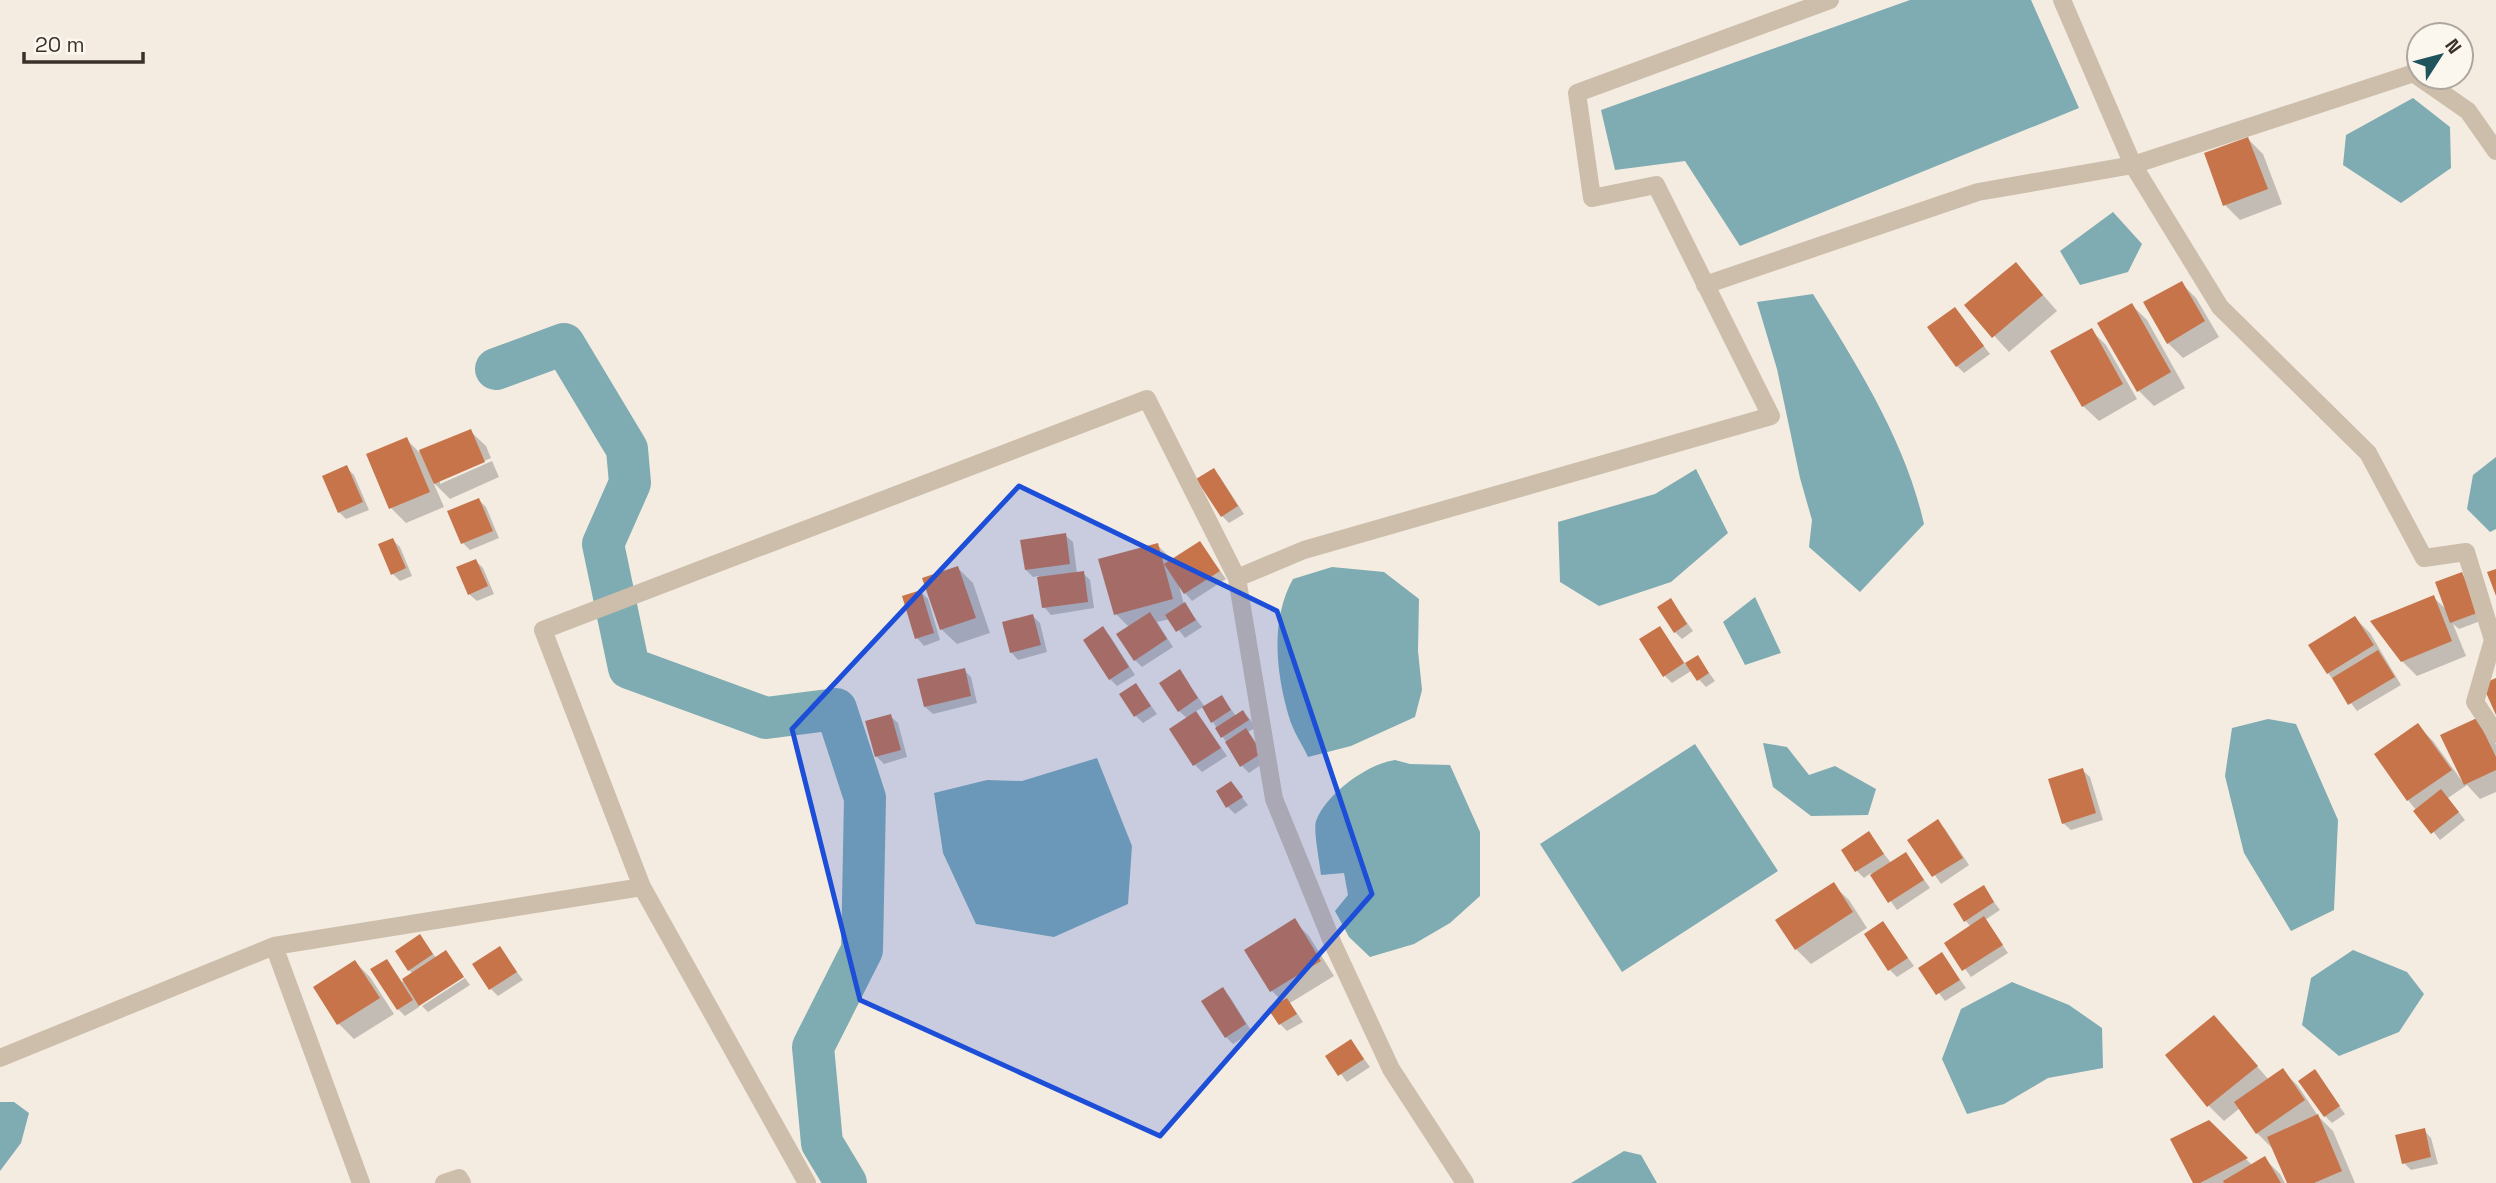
<svg xmlns="http://www.w3.org/2000/svg" width="2496" height="1183" font-family="'Space Grotesk',sans-serif">
<style>
.water{fill:#7fabb2}
.shadow{fill:#0003}
.lines{fill:none;stroke-linecap:round;stroke-linejoin:round}
.canal{stroke:#7fabb2;stroke-width:42}
.building{fill:#c7744b}
.minor{stroke:#cdbeac;stroke-width:18}
.marked{fill:#1d4ed8;fill-opacity:0.2;stroke:#1d4ed8;stroke-width:5;stroke-linejoin:round}
</style>
<rect width="100%" height="100%" fill="#f4ece1"/>
<!-- water -->
<path class="water" d="M 1910,0 L 2031,0 L 2079,108 L 1740,246 L 1685,161 L 1615,170 L 1601,110 Z
M 2413,98 L 2450,127 L 2451,168 L 2401,203 L 2343,165 L 2346,135 Z
M 2113,212 L 2142,244 L 2128,272 L 2080,285 L 2060,251 Z
M 1813,294 C 1858,367 1905,440 1924,524 L 1860,592 L 1809,547 L 1812,520 L 1800,478 L 1777,369 L 1757,302 Z
M 2496,457 L 2496,529 L 2490,532 L 2467,509 L 2473,475 Z
M 1696,469 L 1728,533 L 1671,582 L 1599,606 L 1560,582 L 1558,522 L 1655,494 Z
M 1332,567 L 1384,572 L 1419,599 L 1418,651 L 1422,690 L 1415,717 L 1351,746 L 1308,757 C 1302,744 1293,731 1289,717 C 1276,673 1270,620 1293,579 Z
M 1755,597 L 1781,653 L 1745,665 L 1723,622 Z
M 2268,719 L 2296,724 L 2338,820 L 2334,910 L 2291,931 L 2244,853 L 2225,776 L 2232,728 Z
M 1763,743 L 1787,747 L 1809,775 L 1835,766 L 1876,789 L 1868,815 L 1811,816 L 1773,787 Z
M 1695,744 L 1778,871 L 1622,972 L 1540,844 Z
M 1097,758 L 1132,846 L 1128,904 L 1054,937 L 976,924 L 943,853 L 934,793 L 987,780 L 1022,781 Z
M 1395,760 L 1410,764 L 1450,765 L 1480,832 L 1480,896 L 1450,923 L 1414,944 L 1370,957 L 1349,937 L 1335,911 L 1348,895 L 1344,873 L 1321,875 C 1320,863 1313,831 1316,821 C 1326,794 1367,764 1395,760 Z
M 2353,950 L 2407,972 L 2424,994 L 2399,1032 L 2339,1056 L 2302,1025 L 2311,978 Z
M 2012,982 L 2069,1005 L 2102,1028 L 2103,1068 L 2048,1078 L 2004,1104 L 1967,1114 L 1942,1059 L 1961,1009 Z
M 0,1102 L 14,1102 L 29,1113 L 21,1143 L 0,1171 Z
M 1624,1151 L 1641,1155 L 1657,1183 L 1571,1183 Z"/>
<!-- shadow -->
<path class="shadow" d="M 2248,139 L 2263,154 L 2282,204 L 2240,220 L 2225,205 Z
M 2016,264 L 2057,311 L 2009,352 L 1966,305 Z
M 2181,283 L 2196,298 L 2219,337 L 2183,358 L 2168,343 Z
M 2132,305 L 2147,320 L 2185,388 L 2154,406 L 2139,391 Z
M 1955,309 L 1990,354 L 1964,373 L 1957,366 Z
M 2091,330 L 2106,345 L 2137,399 L 2099,421 L 2083,406 Z
M 470,431 L 486,446 L 491,458 L 440,480 L 440,484 L 492,461 L 499,477 L 450,499 L 433,482 L 444,507 L 406,523 L 391,508 L 406,439 L 419,452 Z
M 347,468 L 354,475 L 369,510 L 346,519 L 339,512 Z
M 1213,470 L 1220,477 L 1244,514 L 1229,523 L 1222,516 L 1199,480 Z
M 479,500 L 486,507 L 499,538 L 470,550 L 463,543 Z
M 1065,535 L 1073,542 L 1077,573 L 1083,573 L 1090,580 L 1094,608 L 1051,615 L 1044,607 L 1039,576 L 1033,577 L 1026,570 Z
M 393,540 L 400,547 L 412,576 L 400,581 L 393,574 Z
M 1200,543 L 1226,579 L 1192,601 L 1179,586 L 1184,604 L 1202,627 L 1185,638 L 1170,619 L 1157,622 L 1173,647 L 1142,667 L 1135,660 L 1129,627 L 1116,614 L 1157,545 L 1173,560 Z
M 476,561 L 483,568 L 494,594 L 477,601 L 469,594 Z
M 958,568 L 973,583 L 990,633 L 957,644 L 941,629 Z
M 2462,574 L 2469,581 L 2483,620 L 2459,629 L 2453,624 L 2466,656 L 2417,676 L 2402,661 L 2433,597 L 2448,611 Z
M 921,592 L 928,599 L 940,640 L 924,646 L 917,638 Z
M 1671,600 L 1693,631 L 1682,639 L 1675,632 Z
M 1033,616 L 1040,623 L 1047,652 L 1018,660 L 1011,652 Z
M 2355,618 L 2370,633 L 2401,685 L 2357,711 L 2328,673 Z
M 1660,628 L 1686,665 L 1698,658 L 1715,681 L 1706,687 L 1691,671 L 1672,683 L 1665,676 Z
M 1103,629 L 1110,636 L 1135,675 L 1117,686 L 1110,679 Z
M 964,670 L 971,677 L 977,703 L 933,714 L 925,707 Z
M 1180,672 L 1205,707 L 1222,697 L 1236,716 L 1243,712 L 1250,719 L 1255,728 L 1248,732 L 1268,760 L 1249,773 L 1242,766 L 1203,707 L 1195,712 L 1203,721 L 1227,756 L 1202,772 L 1195,765 L 1188,719 L 1179,711 Z
M 1136,685 L 1157,714 L 1143,723 L 1136,716 Z
M 890,716 L 898,723 L 907,757 L 884,764 L 876,756 Z
M 2476,720 L 2491,735 L 2496,745 L 2496,792 L 2480,799 L 2467,785 L 2448,798 L 2465,820 L 2440,840 L 2408,800 L 2377,754 L 2418,726 L 2433,741 L 2462,781 Z
M 2082,770 L 2090,777 L 2103,820 L 2071,830 L 2063,823 Z
M 1231,783 L 1248,805 L 1235,814 L 1228,807 Z
M 1938,822 L 1945,829 L 1969,865 L 1941,884 L 1910,840 Z
M 1869,834 L 1891,863 L 1906,854 L 1930,888 L 1897,910 L 1871,873 L 1864,878 L 1857,871 Z
M 1833,885 L 1849,900 L 1867,928 L 1811,964 L 1796,949 Z
M 1983,887 L 2000,910 L 1985,920 L 2008,953 L 1971,977 L 1946,943 L 1971,927 L 1965,920 Z
M 1294,921 L 1309,936 L 1334,976 L 1290,1003 L 1303,1022 L 1287,1031 L 1280,1024 L 1283,1002 L 1271,990 Z
M 1883,924 L 1914,966 L 1897,977 L 1890,970 Z
M 420,937 L 437,959 L 446,952 L 463,975 L 419,1003 L 419,1007 L 405,1016 L 398,1009 L 386,961 L 402,982 L 413,974 L 409,970 Z
M 499,948 L 523,980 L 498,996 L 491,989 Z
M 1942,954 L 1966,988 L 1945,1001 L 1920,968 Z
M 355,962 L 370,977 L 394,1014 L 354,1039 L 339,1024 Z
M 465,978 L 470,985 L 428,1012 L 422,1006 Z
M 1222,989 L 1230,997 L 1252,1032 L 1233,1044 L 1226,1037 Z
M 2214,1017 L 2269,1080 L 2283,1071 L 2298,1086 L 2318,1116 L 2333,1131 L 2355,1183 L 2289,1183 L 2272,1148 L 2257,1133 L 2240,1108 L 2224,1121 L 2209,1106 L 2167,1056 Z
M 1351,1041 L 1370,1067 L 1347,1082 L 1327,1056 Z
M 2314,1072 L 2345,1114 L 2332,1123 L 2325,1116 Z
M 2209,1122 L 2253,1166 L 2265,1159 L 2280,1174 L 2285,1183 L 2195,1183 Z
M 2424,1130 L 2431,1138 L 2438,1164 L 2411,1170 L 2404,1163 Z"/>
<g class="lines">
<!-- canal -->
<path class="canal" d="M 496,369 L 564,344 L 627,449 L 630,483 L 603,544 L 629,668 L 766,718 L 836,709 L 865,798 L 862,950 L 813,1047 L 822,1143 L 846,1183"/>
</g>
<!-- building -->
<path class="building" d="M 2248,137 L 2268,189 L 2223,206 L 2204,153 Z
M 2016,262 L 2043,295 L 1992,338 L 1964,305 Z
M 2182,281 L 2205,321 L 2167,344 L 2143,302 Z
M 2132,303 L 2171,372 L 2137,392 L 2097,323 Z
M 1955,307 L 1984,346 L 1956,367 L 1927,327 Z
M 2092,328 L 2123,384 L 2082,407 L 2050,351 Z
M 471,429 L 485,462 L 434,484 L 419,450 Z
M 407,437 L 430,492 L 389,509 L 366,454 Z
M 347,465 L 363,502 L 338,513 L 322,476 Z
M 1214,468 L 1238,506 L 1221,517 L 1196,479 Z
M 479,498 L 493,531 L 461,544 L 447,511 Z
M 1066,533 L 1070,564 L 1025,570 L 1020,540 Z
M 393,538 L 406,568 L 391,575 L 378,544 Z
M 1200,541 L 1220,571 L 1184,594 L 1164,564 Z
M 1158,543 L 1173,599 L 1114,615 L 1098,559 Z
M 476,559 L 488,586 L 468,595 L 456,567 Z
M 958,566 L 976,618 L 940,630 L 922,578 Z
M 2496,569 L 2496,596 L 2487,572 Z
M 1084,571 L 1088,602 L 1042,608 L 1037,577 Z
M 2462,572 L 2477,613 L 2450,623 L 2435,582 Z
M 921,590 L 934,633 L 915,639 L 902,596 Z
M 2434,595 L 2452,641 L 2401,662 L 2370,621 Z
M 1671,598 L 1687,624 L 1674,633 L 1657,607 Z
M 1185,602 L 1196,620 L 1176,632 L 1165,615 Z
M 1150,612 L 1167,639 L 1134,661 L 1116,634 Z
M 1033,614 L 1041,645 L 1010,653 L 1002,622 Z
M 2355,616 L 2374,645 L 2327,674 L 2308,645 Z
M 1103,626 L 1129,667 L 1109,680 L 1083,640 Z
M 1660,626 L 1684,663 L 1663,677 L 1639,639 Z
M 2378,650 L 2395,677 L 2348,705 L 2332,678 Z
M 1698,655 L 1709,673 L 1697,681 L 1685,663 Z
M 965,668 L 971,696 L 924,707 L 917,679 Z
M 1180,669 L 1198,698 L 1178,712 L 1159,683 Z
M 2496,678 L 2496,715 L 2482,684 Z
M 1136,683 L 1151,706 L 1134,717 L 1119,694 Z
M 1222,695 L 1231,710 L 1211,723 L 1202,707 Z
M 1243,710 L 1249,720 L 1221,738 L 1215,728 Z
M 1196,711 L 1221,748 L 1193,766 L 1169,729 Z
M 891,714 L 901,750 L 875,757 L 865,721 Z
M 2477,718 L 2496,757 L 2496,770 L 2464,785 L 2440,735 Z
M 2418,723 L 2452,770 L 2407,801 L 2374,754 Z
M 1246,728 L 1262,753 L 1240,767 L 1225,742 Z
M 2083,768 L 2096,813 L 2062,824 L 2048,779 Z
M 1231,781 L 1243,797 L 1226,808 L 1216,791 Z
M 2441,789 L 2459,812 L 2431,834 L 2413,811 Z
M 1938,819 L 1963,858 L 1932,877 L 1907,840 Z
M 1869,831 L 1884,854 L 1855,872 L 1841,850 Z
M 1906,852 L 1924,880 L 1888,903 L 1870,875 Z
M 1834,882 L 1853,912 L 1795,950 L 1775,920 Z
M 1984,885 L 1994,902 L 1964,922 L 1953,904 Z
M 1984,916 L 2003,945 L 1962,971 L 1944,943 Z
M 1295,918 L 1321,961 L 1270,992 L 1244,950 Z
M 1883,921 L 1908,958 L 1888,971 L 1864,934 Z
M 420,934 L 433,954 L 408,971 L 395,951 Z
M 500,946 L 517,972 L 489,990 L 472,964 Z
M 446,950 L 464,977 L 419,1006 L 402,979 Z
M 1942,952 L 1960,980 L 1936,995 L 1918,968 Z
M 387,959 L 413,1000 L 397,1010 L 370,969 Z
M 355,960 L 380,998 L 337,1025 L 313,987 Z
M 1223,987 L 1246,1024 L 1225,1038 L 1201,1001 Z
M 1287,998 L 1297,1014 L 1279,1025 L 1268,1009 Z
M 2214,1015 L 2258,1066 L 2207,1107 L 2165,1055 Z
M 1351,1039 L 1364,1059 L 1338,1076 L 1325,1056 Z
M 2283,1068 L 2305,1100 L 2256,1134 L 2234,1102 Z
M 2315,1069 L 2340,1106 L 2324,1117 L 2298,1081 Z
M 2318,1114 L 2342,1171 L 2314,1183 L 2287,1183 L 2267,1137 Z
M 2209,1120 L 2248,1158 L 2200,1183 L 2193,1183 L 2170,1139 Z
M 2425,1128 L 2431,1157 L 2402,1164 L 2395,1135 Z
M 2265,1156 L 2281,1183 L 2224,1183 L 2223,1181 Z"/>
<g class="lines">
<!-- minor -->
<path class="minor" d="M 2062,0 L 2133,165 L 2414,73 L 2419,77
M 2419,77 L 2468,111 L 2496,151
M 1705,285 L 1978,192 L 2133,165 L 2220,307 L 2368,453 L 2424,558 L 2466,552 L 2493,640 L 2475,702 L 2496,734
M 1237,578 L 1274,799 L 1333,944 L 1391,1069 L 1465,1183
M 0,1058 L 274,946
M 361,1183 L 274,946 L 642,887
M 444,1183 L 459,1178 L 462,1183
M 807,1183 L 642,887 L 543,630 L 1147,399 L 1237,578 L 1304,550 L 1771,416 L 1656,185 L 1592,198 L 1577,93 L 1830,0"/>
</g>
<!-- marked area -->
<path class="marked" d="M 1019,486 L 1277,611 L 1372,894 L 1160,1136 L 860,1000 L 792,729 Z"/>
<!-- north arrow -->
<g transform="translate(2440 56) rotate(54)"><circle r="33" fill="#fbf6ee" stroke="#aea7a0" stroke-width="2"/>
<path d="M0-5L12 26L0 18L-12 26Z" fill="#1f545d"/>
<text y="-10" font-size="19" font-weight="bold" text-anchor="middle" fill="#3b312b">N</text>
</g>
<!-- scale -->
<path d="M24 52v10h119v-10" fill="none" stroke="#3b312b" stroke-width="3.5"/>
<text x="35" y="52" font-size="21" fill="#3b312b" stroke="#fbf6ee" stroke-width="5" paint-order="stroke">20 m</text>
</svg>
